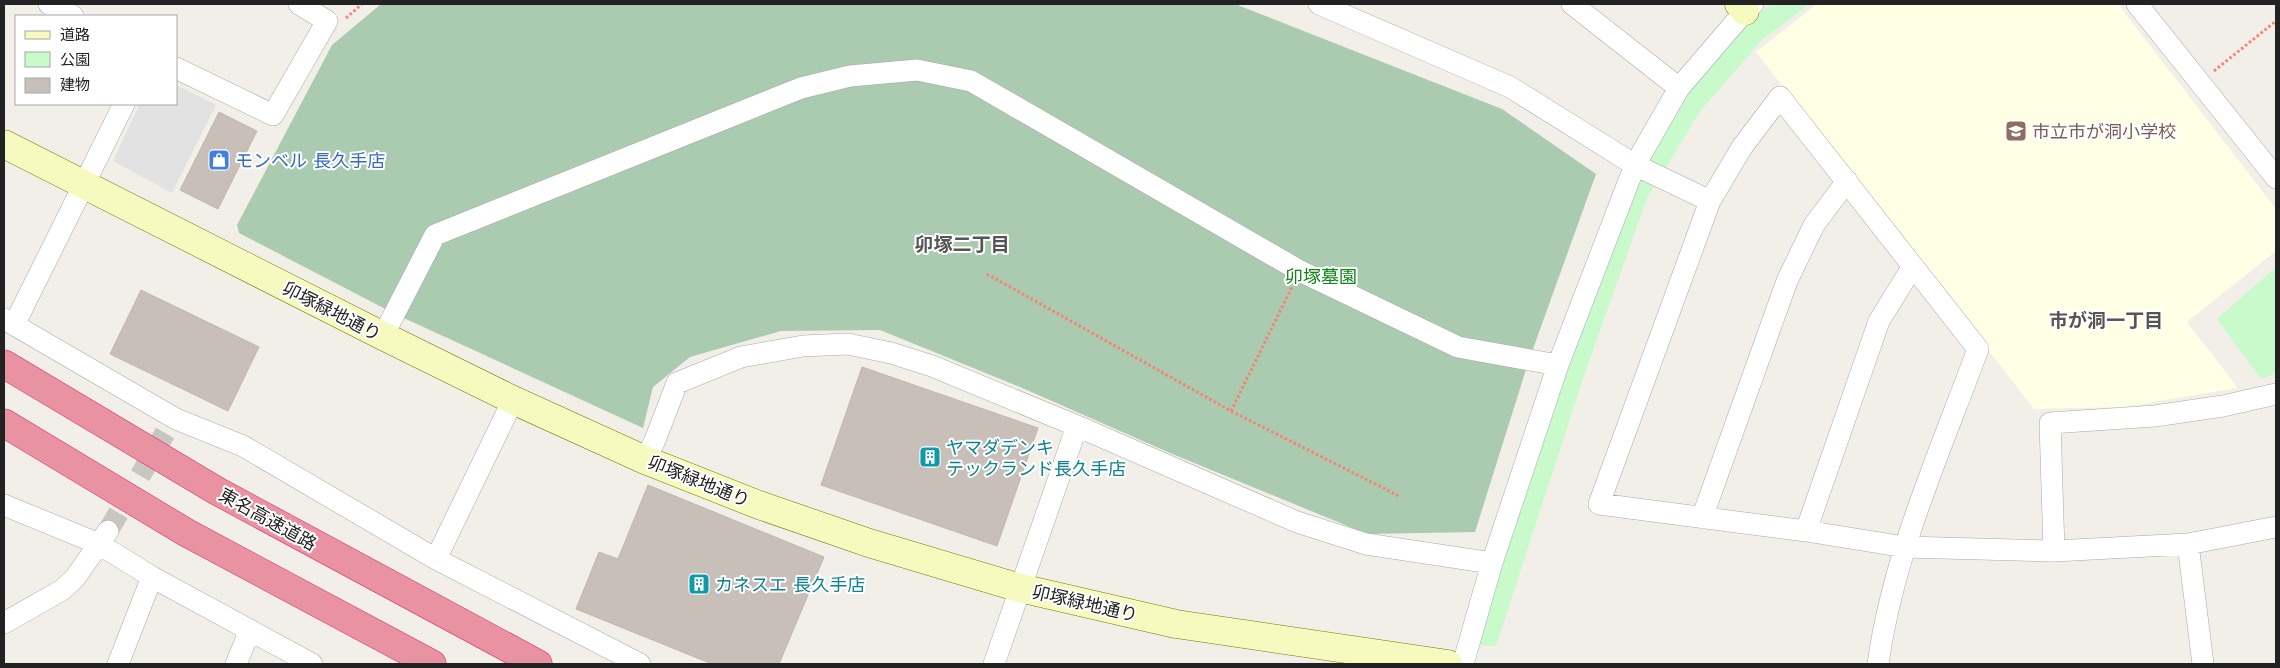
<svg xmlns="http://www.w3.org/2000/svg" width="2280" height="668" font-family="'Work Sans','Noto Sans JP',sans-serif">
<style>
.education{fill:#ffffe5}
.cemetery{fill:#aacbaf}
.park{fill:#c8facc}
.parking{fill:#e2e2e2}
.building{fill:#c7bfb8;stroke:#c4b6ab}
.lines{fill:none;stroke-linecap:round;stroke-linejoin:round}
.street-tunnel{stroke:#c8c6c1;stroke-width:21;stroke-dasharray:21 11;stroke-linecap:butt}
.street-casing{stroke:#a9a9a9;stroke-width:22}
.secondary-casing{stroke:#707d05;stroke-width:29}
.highway-casing{stroke:#dc2a67;stroke-width:29}
.path{stroke:#fa8072;stroke-width:3;stroke-dasharray:2.5 2.5;stroke-linecap:butt}
.street{stroke:#fff;stroke-width:21}
.secondary{stroke:#f7fabf;stroke-width:28}
.highway{stroke:#e892a2;stroke-width:28}
.labels{text-anchor:middle;dominant-baseline:central;stroke-width:4;stroke-linejoin:round;paint-order:stroke}
.education-label{font-size:18px;fill:#785e54;stroke:#fff;text-anchor:start}
.shop-label{font-size:18px;fill:#366cbe;stroke:#fff;text-anchor:start}
.park-label{font-size:18px;fill:#0c8416;stroke:#fff}
.street-label{font-size:18px;fill:#222;stroke:#fff}
.culture-label{font-size:18px;fill:#0d838f;stroke:#fff;text-anchor:start}
.neighbourhood-label{font-size:19px;font-weight:bold;fill:#555;stroke:#fff}
</style>
<rect width="100%" height="100%" fill="#f2efe9"/>
<!-- education -->
<path class="education" d="M 1817,4 L 2118,4 L 2276,209 L 2276,251 L 2187,322 L 2238,388 L 2123,407 L 2034,409 L 1756,52 Z"/>
<!-- cemetery -->
<path class="cemetery" d="M 381,4 L 1235,4 L 1502,109 L 1596,174 L 1529,360 L 1475,532 L 1367,534 L 1170,453 L 1020,387 L 880,330 L 781,331 L 690,357 L 653,387 L 643,428 L 395,314 L 239,233 L 237,225 L 332,45 Z"/>
<!-- park -->
<path class="park" d="M 1771,4 L 1810,4 L 1762,40 L 1701,110 L 1647,198 L 1585,373 L 1496,646 L 1476,645 L 1568,366 L 1631,186 L 1683,95 L 1749,21 Z
M 2276,267 L 2276,374 L 2261,379 L 2217,319 Z"/>
<!-- parking -->
<path class="parking" d="M 176,85 L 216,105 L 172,193 L 113,161 L 140,104 L 176,104 Z"/>
<!-- building -->
<path class="building" d="M 219,112 L 257,131 L 218,209 L 180,190 Z
M 141,290 L 259,347 L 228,411 L 110,354 Z
M 862,367 L 1038,428 L 997,546 L 821,485 Z
M 648,485 L 824,557 L 779,664 L 712,664 L 576,609 L 599,552 L 618,559 Z"/>
<g class="lines">
<!-- street-tunnel -->
<path class="street-tunnel" d="M 108,531 L 165,433"/>
<!-- street casing -->
<g class="street-casing">
<path id="street" d="M 49,4 L 73,16
M 1319,4 L 1510,87 L 1635,165 L 1710,201
M 1572,4 L 1679,88
M 2137,4 L 2276,178
M 176,68 L 273,115 L 327,21 L 299,4
M 4,319 L 176,419 L 243,446 L 436,559 L 640,664
M 14,325 L 124,104
M 383,336 L 435,235 L 801,88 L 850,76 L 917,70 L 971,81 L 1300,271 L 1458,347 L 1558,365
M 645,460 L 655,440 L 677,383 L 741,357 L 803,346 L 848,344 L 891,353 L 932,366 L 1077,426 L 1297,522 L 1366,544 L 1492,563
M 4,505 L 99,544 L 152,577 L 312,664
M 1702,518 L 1787,281 L 1814,225 L 1847,181
M 1806,531 L 1879,321 L 1913,266
M 2188,544 L 2203,664
M 2054,551 L 2050,423 L 2155,416 L 2223,406 L 2276,394
M 436,559 L 513,400
M 4,623 L 62,590 L 75,578 L 108,531
M 118,664 L 152,577
M 236,664 L 250,630
M 994,664 L 1077,426
M 1463,664 L 1492,563 L 1558,365 L 1635,165 L 1679,88 L 1745,11 L 1753,4
M 1878,664 C 1893,555 1940,452 1978,349 L 1780,97 L 1742,147 L 1710,201 L 1599,504 L 1806,531 L 1905,547 L 2054,551 L 2188,544 L 2276,527"/>
</g>
<!-- secondary casing -->
<g class="secondary-casing">
<path id="secondary" d="M 1739,4 L 1745,11
M 4,144 L 383,336 L 513,400 L 645,460 L 759,505 L 869,543 L 1020,588 L 1176,624 L 1448,664"/>
</g>
<!-- highway casing -->
<g class="highway-casing">
<path id="highway" d="M 4,364 L 217,491 L 538,664
M 4,423 L 187,533 L 432,664"/>
</g>
<!-- path -->
<path class="path" d="M 346,18 L 362,4
M 2214,71 L 2276,21
M 987,274 L 1231,411 L 1399,496
M 1231,411 L 1292,287"/>
<!-- street -->
<use href="#street" class="street"/>
<!-- secondary -->
<use href="#secondary" class="secondary"/>
<!-- highway -->
<use href="#highway" class="highway"/>
</g>
<!-- icons -->
<defs>
<g id="school-square" transform="scale(1.125)"><rect x="-9" y="-9" width="18" height="18" rx="4" fill="#8d6e63" stroke="#fff"/><path d="M0-5L7-2L0 1L-7-2ZM-4 1L0 2.5L4 1V4Q0 6-4 4Z" fill="#fff"/></g>
<g id="shop-square" transform="scale(1.125)"><rect x="-9" y="-9" width="18" height="18" rx="4" fill="#3f7fe0" stroke="#fff"/><path d="M-5-2.5h2.3a2.7 3.5 0 0 1 5.4 0H5L5.5 6h-11ZM-1.5-2.5h3a1.5 2.3 0 0 0-3 0Z" fill="#fff"/></g>
<g id="building-square" transform="scale(1.125)"><rect x="-9" y="-9" width="18" height="18" rx="4" fill="#0f9aa8" stroke="#fff"/><path d="M-4-6H4V6H1V3H-1V6H-4ZM-2.5-4.3h1.7v1.8h-1.7ZM.8-4.3h1.7v1.8H.8ZM-2.5-1h1.7V.8h-1.7ZM.8-1h1.7V.8H.8Z" fill="#fff"/></g>
</defs>
<g fill-rule="evenodd">
<use href="#school-square" x="2016" y="131"/>
<use href="#shop-square" x="219" y="160"/>
<use href="#building-square" x="930" y="457"/>
<use href="#building-square" x="699" y="584"/>
</g>
<g class="labels">
<!-- education labels -->
<g class="education-label">
<text x="2032" y="131">市立市が洞小学校</text>
</g>
<!-- shop labels -->
<g class="shop-label">
<text x="235" y="160">モンベル 長久手店</text>
</g>
<!-- park labels -->
<g class="park-label">
<text x="1321" y="276">卯塚墓園</text>
</g>
<!-- street labels -->
<g class="street-label">
<text transform="translate(332 311) rotate(27)">卯塚緑地通り</text>
<text transform="translate(699 481) rotate(22)">卯塚緑地通り</text>
<text transform="translate(268 519) rotate(29)">東名高速道路</text>
<text transform="translate(1085 603) rotate(13)">卯塚緑地通り</text>
</g>
<!-- culture labels -->
<g class="culture-label">
<text x="946" y="447">ヤマダデンキ<tspan x="946" dy="21">テックランド長久手店</tspan></text>
<text x="715" y="584">カネスエ 長久手店</text>
</g>
<!-- neighbourhood labels -->
<g class="neighbourhood-label">
<text x="962" y="244">卯塚二丁目</text>
<text x="2106" y="320">市が洞一丁目</text>
</g>
</g>
<!-- border -->
<rect width="2280" height="668" fill="none" stroke="#222222" stroke-width="10"/>
<!-- legend -->
<rect x="15" y="15" width="162" height="90" fill="#ffffff" stroke="#a7a7a7"/>
<rect x="25" y="31" width="25" height="8" fill="#f7fabf" stroke="#a7a7a7"/>
<text x="60" y="40" font-size="15" fill="#222222">道路</text>
<rect x="25" y="52" width="25" height="15" fill="#c8facc" stroke="#a7a7a7"/>
<text x="60" y="65" font-size="15" fill="#222222">公園</text>
<rect x="25" y="78" width="25" height="15" fill="#c7bfb8" stroke="#a7a7a7"/>
<text x="60" y="90" font-size="15" fill="#222222">建物</text>
</svg>
